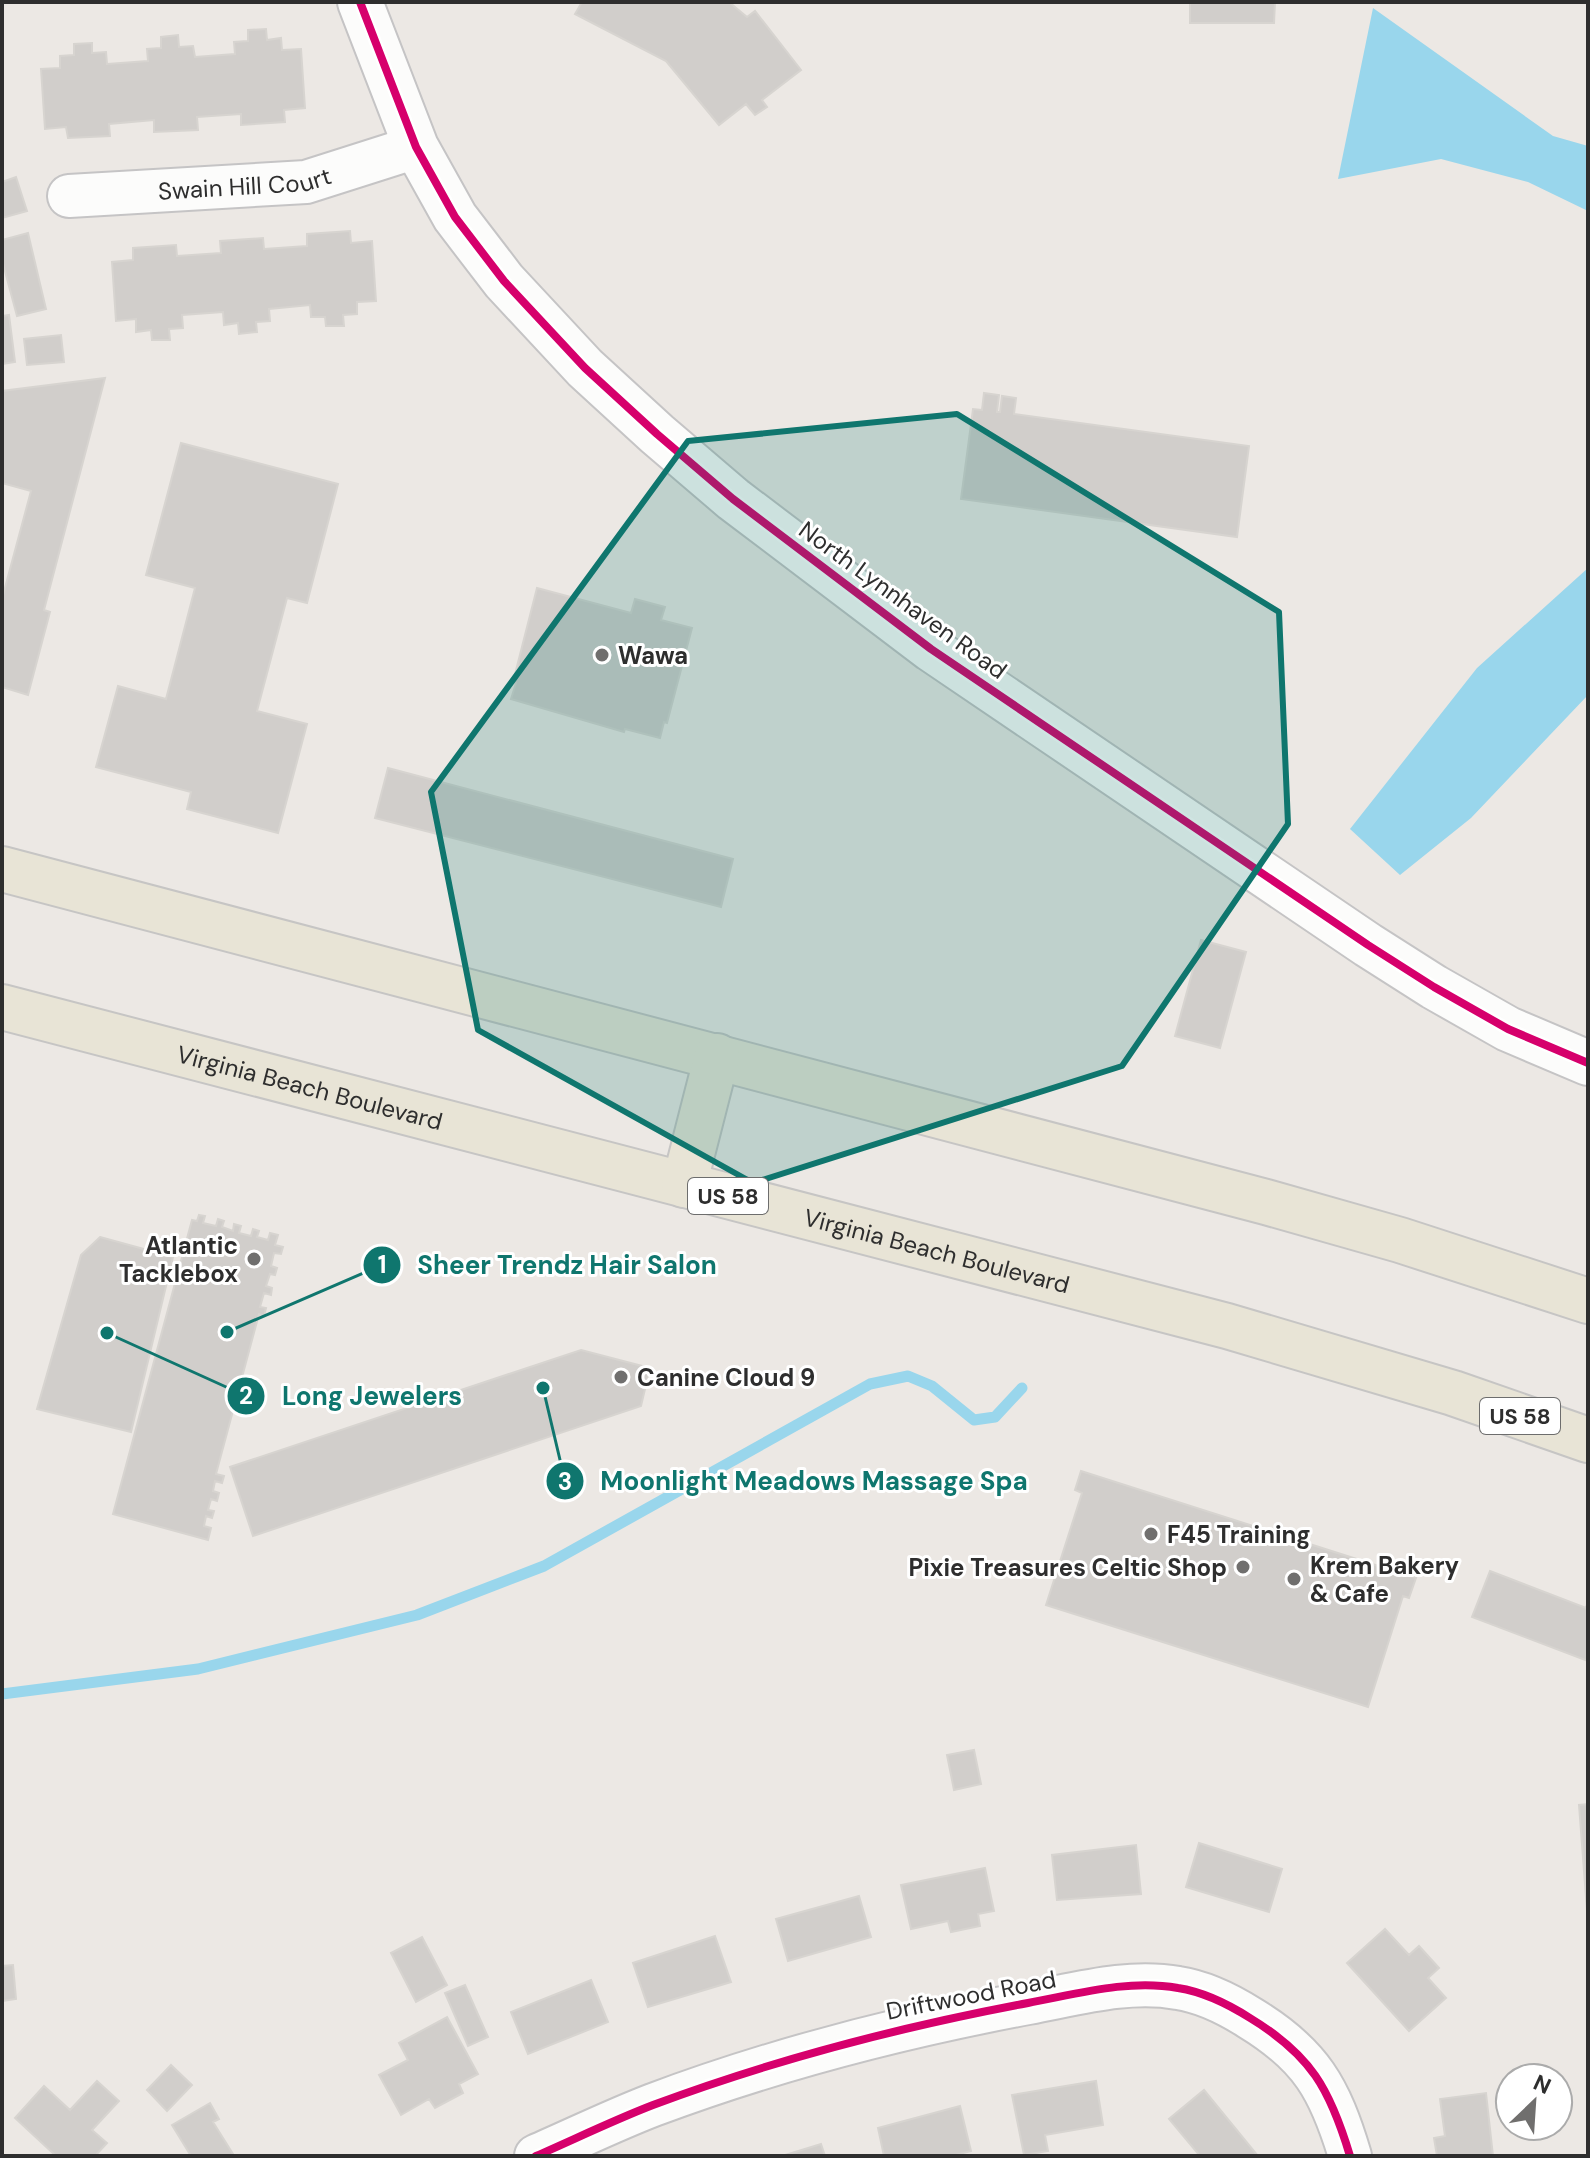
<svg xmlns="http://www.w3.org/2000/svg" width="1590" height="2158" font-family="'DM Sans',sans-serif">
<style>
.water{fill:#99d6ec}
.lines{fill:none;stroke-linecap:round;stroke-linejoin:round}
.stream{stroke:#99d6ec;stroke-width:11}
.building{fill:#d1cecb;stroke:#d7d4d0;stroke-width:2}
.street-casing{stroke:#c5c4c5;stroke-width:46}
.secondary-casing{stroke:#c5c4c5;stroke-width:48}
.primary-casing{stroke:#c6c5c4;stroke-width:48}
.street{stroke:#fcfcfb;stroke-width:42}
.secondary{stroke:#fcfcfb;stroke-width:44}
.primary{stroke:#e8e4d6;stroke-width:44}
.cycleway-casing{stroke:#fff;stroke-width:13}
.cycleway{stroke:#d6006c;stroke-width:8}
.marked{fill:#0f766e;fill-opacity:0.2;stroke:#0f766e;stroke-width:6;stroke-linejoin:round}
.poi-dot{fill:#706f6e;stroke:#fff;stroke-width:3}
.labels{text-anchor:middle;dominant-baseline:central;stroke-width:6;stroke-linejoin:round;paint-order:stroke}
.shield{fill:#fff;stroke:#6d6d6d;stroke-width:2}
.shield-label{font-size:22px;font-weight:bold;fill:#2e2e2e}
.street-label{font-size:24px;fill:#2e2e2e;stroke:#fff}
.poi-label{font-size:24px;font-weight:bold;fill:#2e2e2e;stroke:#fff;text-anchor:start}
.leader{fill:none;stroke:#0f766e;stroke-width:3}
.callout-dot{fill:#0f766e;stroke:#fff;stroke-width:3}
.mark-label{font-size:24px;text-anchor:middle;font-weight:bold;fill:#fff}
.callout-label{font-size:26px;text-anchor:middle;font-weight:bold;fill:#0f766e;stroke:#fff;stroke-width:6;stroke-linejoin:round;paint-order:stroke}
</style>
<rect width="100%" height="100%" fill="#ece8e4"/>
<!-- water -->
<path class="water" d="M 1373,8 L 1553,136 L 1588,146 L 1588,211 L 1528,182 L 1441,159 L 1338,179 Z
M 1588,568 L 1588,695 L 1471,818 L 1400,875 L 1350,829 L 1477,668 Z"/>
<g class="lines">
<!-- stream -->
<path class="stream" d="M 2,1694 L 198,1669 L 417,1615 L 544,1566 L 870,1384 L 908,1376 L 932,1386 L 974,1420 L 995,1417 L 1022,1388"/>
</g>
<!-- building -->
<path class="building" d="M 582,2 L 729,2 L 747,17 L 755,11 L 801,70 L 762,100 L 767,107 L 755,115 L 746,104 L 719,125 L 666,61 L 575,14 Z
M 1190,2 L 1275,2 L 1274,23 L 1190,23 Z
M 266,29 L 267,40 L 281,38 L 282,50 L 301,49 L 305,108 L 284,110 L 285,122 L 241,125 L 241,114 L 197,117 L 198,130 L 154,132 L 154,120 L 109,124 L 110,136 L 68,138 L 66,127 L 45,129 L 41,69 L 60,68 L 60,56 L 74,55 L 74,44 L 92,43 L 92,53 L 106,52 L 107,64 L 148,61 L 147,49 L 161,48 L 161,37 L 178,35 L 179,47 L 193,46 L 195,57 L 235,54 L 234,42 L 248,41 L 248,30 Z
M 16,177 L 27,211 L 2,218 L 2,182 Z
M 350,231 L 351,243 L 372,241 L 376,301 L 357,302 L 357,314 L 343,315 L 344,326 L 326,326 L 325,317 L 311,317 L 310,305 L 269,309 L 270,321 L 256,322 L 257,332 L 239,334 L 238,323 L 224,325 L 223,312 L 182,315 L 183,328 L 169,329 L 170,340 L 152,340 L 151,330 L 136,332 L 136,319 L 116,321 L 112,262 L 133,260 L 133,248 L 176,245 L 177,256 L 221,253 L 220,241 L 263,238 L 264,249 L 307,246 L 307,234 Z
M 28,233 L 46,309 L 17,316 L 2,260 L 2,240 Z
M 9,315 L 15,362 L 2,364 L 2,316 Z
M 61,335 L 64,362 L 27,365 L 24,339 Z
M 105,378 L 44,610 L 50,612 L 28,695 L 2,687 L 2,599 L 31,491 L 2,483 L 2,391 Z
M 984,393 L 999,395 L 997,412 L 1000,412 L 1002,396 L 1016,398 L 1014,414 L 1249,446 L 1237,537 L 961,499 L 973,409 L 982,410 Z
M 181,443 L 338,484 L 307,603 L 287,598 L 257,711 L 307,724 L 278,833 L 187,809 L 191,792 L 96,767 L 118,686 L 166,699 L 195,588 L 146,575 Z
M 537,588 L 631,613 L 635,599 L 665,607 L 661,620 L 692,628 L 667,723 L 664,722 L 660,738 L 625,729 L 624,732 L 511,699 L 516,683 L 513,682 Z
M 388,768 L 733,859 L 721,907 L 375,818 Z
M 1201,940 L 1246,952 L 1220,1048 L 1175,1036 Z
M 199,1215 L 205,1216 L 203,1223 L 216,1226 L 218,1219 L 224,1221 L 222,1227 L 233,1231 L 234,1224 L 241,1226 L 239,1233 L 251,1236 L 253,1229 L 259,1231 L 257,1237 L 268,1240 L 270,1233 L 278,1235 L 275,1245 L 283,1247 L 281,1254 L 274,1253 L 271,1266 L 277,1268 L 275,1275 L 270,1274 L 266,1286 L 272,1288 L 271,1295 L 264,1293 L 260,1307 L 266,1308 L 264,1316 L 259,1314 L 216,1474 L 224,1476 L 222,1483 L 215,1481 L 213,1491 L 219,1493 L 217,1501 L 211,1499 L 208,1510 L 214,1511 L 212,1518 L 206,1516 L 204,1526 L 211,1528 L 208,1540 L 113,1514 L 192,1220 L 197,1221 Z
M 100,1237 L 173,1257 L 131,1432 L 37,1409 L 81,1255 Z
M 581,1350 L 650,1368 L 641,1406 L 253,1536 L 230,1467 Z
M 1081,1471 L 1416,1578 L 1409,1598 L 1403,1596 L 1368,1707 L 1046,1605 L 1082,1493 L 1075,1490 Z
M 1490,1571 L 1586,1608 L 1588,1601 L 1588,1661 L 1472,1617 Z
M 974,1750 L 981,1784 L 954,1790 L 947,1755 Z
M 1588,1804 L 1588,1924 L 1579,1805 Z
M 1199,1843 L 1282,1869 L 1269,1912 L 1186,1887 Z
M 1136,1845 L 1141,1894 L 1057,1900 L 1052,1855 Z
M 985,1868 L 994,1911 L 978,1914 L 980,1926 L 951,1932 L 948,1921 L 911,1929 L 901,1885 Z
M 859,1896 L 871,1937 L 788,1961 L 776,1919 Z
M 1385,1929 L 1409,1955 L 1419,1946 L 1439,1968 L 1428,1978 L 1446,1998 L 1409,2031 L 1347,1963 Z
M 715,1936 L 731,1982 L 648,2007 L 633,1963 Z
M 422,1937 L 447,1985 L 416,2002 L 391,1953 Z
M 13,1965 L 16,1999 L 2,2001 L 2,1966 Z
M 591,1980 L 608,2022 L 528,2054 L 511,2012 Z
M 465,1985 L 488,2037 L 468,2046 L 445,1993 Z
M 447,2017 L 478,2074 L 459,2084 L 463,2093 L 435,2108 L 429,2099 L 401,2115 L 379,2075 L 408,2060 L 399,2043 Z
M 171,2065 L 192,2085 L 167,2111 L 147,2090 Z
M 97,2081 L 119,2101 L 92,2130 L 107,2143 L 95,2156 L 56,2156 L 15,2118 L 44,2086 L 70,2110 Z
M 1096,2081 L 1103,2125 L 1045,2135 L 1048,2151 L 1024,2155 L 1012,2095 Z
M 1204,2090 L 1258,2156 L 1200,2156 L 1169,2119 Z
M 1486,2093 L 1493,2156 L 1437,2156 L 1434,2138 L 1445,2136 L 1440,2099 Z
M 210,2103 L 219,2119 L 213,2122 L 233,2154 L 230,2156 L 191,2156 L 172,2125 Z
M 960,2106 L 971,2151 L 952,2156 L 884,2156 L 878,2128 Z
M 821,2144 L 825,2156 L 782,2156 Z"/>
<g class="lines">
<!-- street casing -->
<g class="street-casing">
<g id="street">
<path id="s1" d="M 69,196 L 306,182 L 416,147"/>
<path d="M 536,2156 C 575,2139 614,2120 653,2105 C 776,2059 900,2027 1028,2003 C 1077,1994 1128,1979 1178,1988 C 1204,1992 1228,2004 1250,2018 C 1311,2055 1330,2089 1350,2156"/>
</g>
</g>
<!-- secondary casing -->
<g class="secondary-casing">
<path id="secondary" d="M 360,2 L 416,147 L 455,217 L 504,281 L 585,368 L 657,434 L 733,499 L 931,649 L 1368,945 L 1434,987 L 1508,1029 L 1588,1063"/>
</g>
<!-- primary casing -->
<g class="primary-casing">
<g id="primary">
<path d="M 2,869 L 1266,1202 L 1400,1240 L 1588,1301"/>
<path id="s2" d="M 2,1007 L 1227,1326 L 1453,1393 L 1588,1440"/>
<path d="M 684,1185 L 717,1056"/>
</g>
</g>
<!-- street -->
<use href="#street" class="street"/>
<!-- secondary -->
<use href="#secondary" class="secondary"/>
<!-- primary -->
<use href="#primary" class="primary"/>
<!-- cycleway casing -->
<g class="cycleway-casing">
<path id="cycleway" d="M 360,2 L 416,147 L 455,217 L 504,281 L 585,368 L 657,434 L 733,499 L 931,649 L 1368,945 L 1434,987 L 1508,1029 L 1588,1063
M 536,2156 C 575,2139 614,2120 653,2105 C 776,2059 900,2027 1028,2003 C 1077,1994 1128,1979 1178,1988 C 1204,1992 1228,2004 1250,2018 C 1311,2055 1330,2089 1350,2156"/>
</g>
<!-- cycleway -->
<use href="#cycleway" class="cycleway"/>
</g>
<!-- marked area -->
<path class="marked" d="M 957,414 L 1279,612 L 1288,824 L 1122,1066 L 753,1183 L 478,1030 L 431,792 L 688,441 Z"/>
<!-- markers -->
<g class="poi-dot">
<circle cx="602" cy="655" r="8"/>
<circle cx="254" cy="1259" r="8"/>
<circle cx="621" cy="1377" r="8"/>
<circle cx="1151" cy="1534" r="8"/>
<circle cx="1243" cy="1567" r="8"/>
<circle cx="1294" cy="1579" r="8"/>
</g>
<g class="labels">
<!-- shield labels -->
<g class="shield">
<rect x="688" y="1178" width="80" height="36" rx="6"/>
<rect x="1480" y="1398" width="80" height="36" rx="6"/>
</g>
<g class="shield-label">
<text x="728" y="1196">US 58</text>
<text x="1520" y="1416">US 58</text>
</g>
<!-- street labels -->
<g class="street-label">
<text stroke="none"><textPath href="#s1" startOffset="176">Swain Hill Court</textPath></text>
<text transform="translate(903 600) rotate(36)">North Lynnhaven Road</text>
<text stroke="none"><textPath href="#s2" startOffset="318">Virginia Beach Boulevard</textPath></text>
<text stroke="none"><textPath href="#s2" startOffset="966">Virginia Beach Boulevard</textPath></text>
<text transform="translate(971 1995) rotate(-11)">Driftwood Road</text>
</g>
<!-- poi labels -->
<g class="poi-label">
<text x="618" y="655">Wawa</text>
<text x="238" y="1245" text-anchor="end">Atlantic<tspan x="238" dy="28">Tacklebox</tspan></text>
<text x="637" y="1377">Canine Cloud 9</text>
<text x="1167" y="1534">F45 Training</text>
<text x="1310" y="1565">Krem Bakery<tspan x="1310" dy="28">&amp; Cafe</tspan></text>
<text x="1227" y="1567" text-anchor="end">Pixie Treasures Celtic Shop</text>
</g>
</g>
<!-- callouts -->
<path class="leader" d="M227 1332L382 1265M107 1333L246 1396M543 1388L565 1481"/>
<g class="callout-dot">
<circle cx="227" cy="1332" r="8"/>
<circle cx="107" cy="1333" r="8"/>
<circle cx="543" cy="1388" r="8"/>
<circle cx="382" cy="1265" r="20"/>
<circle cx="246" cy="1396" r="20"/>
<circle cx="565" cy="1481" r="20"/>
</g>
<g class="mark-label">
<text x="382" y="1273">1</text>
<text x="246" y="1404">2</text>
<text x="565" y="1490">3</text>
</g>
<g class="callout-label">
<text x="567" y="1274">Sheer Trendz Hair Salon</text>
<text x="372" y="1405">Long Jewelers</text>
<text x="814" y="1490">Moonlight Meadows Massage Spa</text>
</g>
<!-- border -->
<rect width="1590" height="2158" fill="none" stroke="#2e2e2e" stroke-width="8"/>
<!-- north arrow -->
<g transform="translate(1534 2102) rotate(25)"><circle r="38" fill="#ffffff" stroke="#ababab" stroke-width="2"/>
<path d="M0-6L14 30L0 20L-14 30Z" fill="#706f6e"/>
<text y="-12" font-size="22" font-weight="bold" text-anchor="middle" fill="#2e2e2e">N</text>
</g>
</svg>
